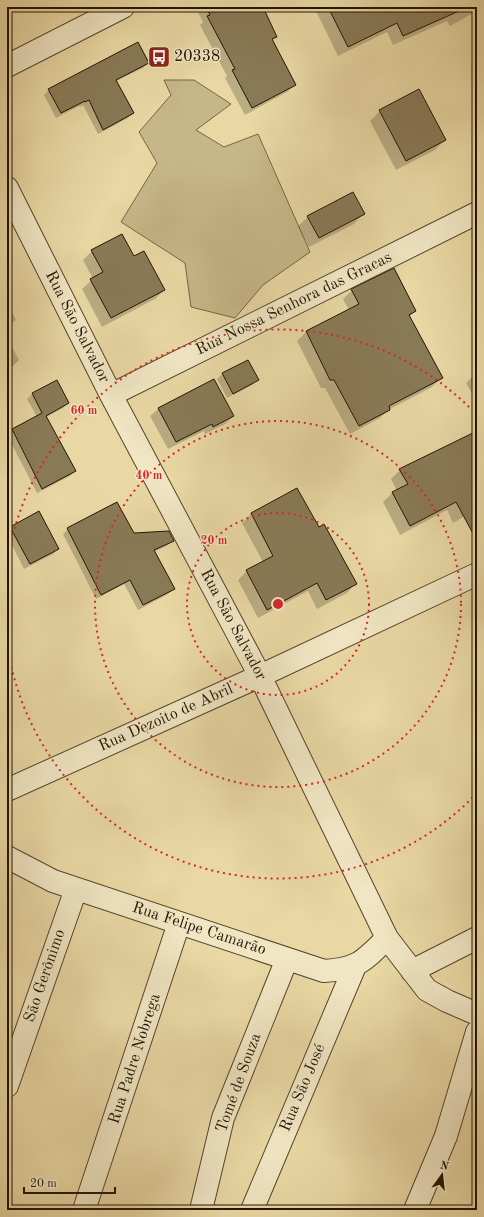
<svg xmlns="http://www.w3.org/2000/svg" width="484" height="1217" font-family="'Old Standard TT',serif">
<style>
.green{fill:#c7b788;stroke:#746645}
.shadow{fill:#0003}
.building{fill:#897a56;stroke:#221402}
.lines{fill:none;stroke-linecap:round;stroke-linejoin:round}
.minor-casing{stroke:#54452a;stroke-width:24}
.minor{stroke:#f1e6c4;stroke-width:22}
.ring{fill:none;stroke:#d62828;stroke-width:2;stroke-dasharray:2 4}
.labels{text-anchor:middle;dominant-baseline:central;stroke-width:3;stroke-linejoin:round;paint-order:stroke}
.poi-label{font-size:16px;fill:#221402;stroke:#f1e6c4;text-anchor:start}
.street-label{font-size:16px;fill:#221402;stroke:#f1e6c4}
.centre{fill:#d62828;stroke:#f1e6c4;stroke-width:2}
.ring-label{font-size:12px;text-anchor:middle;font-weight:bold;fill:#d62828;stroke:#f1e6c4;stroke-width:3;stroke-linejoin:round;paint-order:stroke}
</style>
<rect width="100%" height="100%" fill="#e9d8a4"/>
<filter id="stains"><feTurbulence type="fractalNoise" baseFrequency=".005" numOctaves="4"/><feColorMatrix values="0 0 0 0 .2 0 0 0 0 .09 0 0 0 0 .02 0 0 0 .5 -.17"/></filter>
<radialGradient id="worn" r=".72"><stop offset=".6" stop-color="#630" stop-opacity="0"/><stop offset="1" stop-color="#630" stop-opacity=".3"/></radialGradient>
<!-- green -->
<path class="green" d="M 164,80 L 194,80 L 231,104 L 196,130 L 224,147 L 258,134 L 310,252 L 263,285 L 235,318 L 191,307 L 185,263 L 121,222 L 157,163 L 139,132 L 171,95 Z"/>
<!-- shadow -->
<path class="shadow" d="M 195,7 L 263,7 L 262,8 L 276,36 L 272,41 L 295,85 L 287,92 L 245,115 L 225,78 L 227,76 L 200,25 L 203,22 Z
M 314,7 L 477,7 L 477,11 L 450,26 L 447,21 L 393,45 L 387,32 L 338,56 Z
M 148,63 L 143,68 L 116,81 L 133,113 L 128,118 L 98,134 L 83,105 L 80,107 L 79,106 L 56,118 L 44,95 L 49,90 Z
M 477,64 L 477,82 L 471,70 Z
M 380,111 L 445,140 L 435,150 L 396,170 L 370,121 Z
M 363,214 L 354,224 L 309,247 L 298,226 L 308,217 Z
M 92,251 L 133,258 L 164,290 L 155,299 L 102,327 L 82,289 L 93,279 L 83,260 Z
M 352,290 L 415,311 L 409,317 L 441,378 L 432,387 L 388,410 L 380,418 L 350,434 L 325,388 L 321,388 L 297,341 L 306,332 L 349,310 L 343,299 Z
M 7,303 L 16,320 L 7,328 Z
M 7,337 L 19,360 L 11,368 L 7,370 Z
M 247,361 L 257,380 L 252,385 L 227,398 L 217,379 L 222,374 Z
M 477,373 L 477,402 L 466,383 Z
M 214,380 L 233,416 L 225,424 L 205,434 L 204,431 L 168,449 L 150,416 L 158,409 Z
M 32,394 L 68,403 L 63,408 L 46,417 L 75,471 L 70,476 L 37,493 L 7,435 L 12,430 L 37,417 L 27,399 Z
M 477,431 L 477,509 L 453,523 L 447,510 L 400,535 L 383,502 L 392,493 L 397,491 L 391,479 L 400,470 L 469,436 Z
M 297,490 L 318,528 L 355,584 L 347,593 L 317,609 L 308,591 L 258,618 L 238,580 L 247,571 L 263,562 L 242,523 L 251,514 Z
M 11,527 L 58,549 L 53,554 L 24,569 L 7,535 L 7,531 Z
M 68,529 L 134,534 L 173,540 L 168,545 L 154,552 L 173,589 L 168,594 L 138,610 L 124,584 L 96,599 L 63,534 Z"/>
<!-- building -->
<path class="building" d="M 206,7 L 263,7 L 277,37 L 272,39 L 296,85 L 252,108 L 232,70 L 235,69 L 207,16 L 210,15 Z
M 328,7 L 468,7 L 403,36 L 397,23 L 348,47 Z
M 138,42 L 149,63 L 116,80 L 134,113 L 103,130 L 89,100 L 85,102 L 85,101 L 61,113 L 48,89 Z
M 419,89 L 446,140 L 406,161 L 379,110 Z
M 353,192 L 365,214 L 319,238 L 307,216 Z
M 122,234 L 134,256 L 144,251 L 165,290 L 111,318 L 90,279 L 103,272 L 91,250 Z
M 394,268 L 416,311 L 409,315 L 443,378 L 389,406 L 390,410 L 359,426 L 334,380 L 330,380 L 306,331 L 359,304 L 351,289 Z
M 248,360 L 259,380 L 233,394 L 222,373 Z
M 214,379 L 234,416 L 213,427 L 212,424 L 176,442 L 158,408 Z
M 57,380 L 69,403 L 46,416 L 76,471 L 42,489 L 12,429 L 42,413 L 32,393 Z
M 477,431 L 477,541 L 456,502 L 410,526 L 392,492 L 408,484 L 399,469 Z
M 297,488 L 319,527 L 324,524 L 357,584 L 326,600 L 317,583 L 267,610 L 246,570 L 273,556 L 251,513 Z
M 117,502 L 134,533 L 169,531 L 174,541 L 154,550 L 175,589 L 143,605 L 130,580 L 101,595 L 67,528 Z
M 39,511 L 59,549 L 30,564 L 10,527 Z"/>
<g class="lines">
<!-- minor casing -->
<g class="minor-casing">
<path id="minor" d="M 7,66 L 123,7
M 7,188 L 111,395 L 260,676 L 387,938 L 427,990 L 447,1001 L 477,1014
M 111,395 L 477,213
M 7,790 L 260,676 L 477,574
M 7,857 L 53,881 L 324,971 C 358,969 364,961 387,938
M 412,971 L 477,938
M 7,1086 L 76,889
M 84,1210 L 179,923
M 201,1210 L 223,1118 L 287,959
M 252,1210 L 355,966
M 415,1210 L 446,1136 L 477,1032"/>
</g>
<!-- minor -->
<use href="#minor" class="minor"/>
</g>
<!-- distance rings -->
<g class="ring">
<circle cx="278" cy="604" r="91"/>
<circle cx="278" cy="604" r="183"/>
<path d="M477 793A274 274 0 0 1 7 644M7 564A274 274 0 0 1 477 415"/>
</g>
<!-- icons -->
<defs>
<g id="bus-square" transform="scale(1.15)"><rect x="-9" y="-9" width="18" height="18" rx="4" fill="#8f2418" stroke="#f1e6c4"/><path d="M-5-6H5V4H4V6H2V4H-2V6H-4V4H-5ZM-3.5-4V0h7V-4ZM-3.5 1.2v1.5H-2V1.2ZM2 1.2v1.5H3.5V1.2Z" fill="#fff"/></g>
</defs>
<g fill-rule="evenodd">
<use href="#bus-square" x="159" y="57"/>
</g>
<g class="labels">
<!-- poi labels -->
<g class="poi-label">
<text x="174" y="57">20338</text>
</g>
<!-- street labels -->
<g class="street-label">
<text transform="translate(294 304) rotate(-26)">Rua Nossa Senhora das Gracas</text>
<text transform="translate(77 327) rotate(63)">Rua São Salvador</text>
<text transform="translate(233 625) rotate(62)">Rua São Salvador</text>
<text transform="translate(166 718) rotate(-24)">Rua Dezoito de Abril</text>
<text transform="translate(199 929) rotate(18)">Rua Felipe Camarão</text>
<text transform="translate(45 976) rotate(-71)">São Gerônimo</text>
<text transform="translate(135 1059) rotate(-72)">Rua Padre Nobrega</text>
<text transform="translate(239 1083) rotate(-70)">Tomé de Souza</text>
<text transform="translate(303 1088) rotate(-67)">Rua São José</text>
</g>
</g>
<circle cx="278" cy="604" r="6" class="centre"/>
<g class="ring-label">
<text x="84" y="414">60 m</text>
<text x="149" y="479">40 m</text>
<text x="214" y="544">20 m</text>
</g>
<!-- margin -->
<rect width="484" height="1217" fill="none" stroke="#e9d8a4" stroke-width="24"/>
<rect x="8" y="8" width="468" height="1201" fill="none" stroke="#221402" stroke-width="2"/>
<rect x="12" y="12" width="460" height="1193" fill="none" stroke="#221402"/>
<!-- north arrow -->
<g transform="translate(442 1175) rotate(15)" stroke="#f1e6c4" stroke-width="3" paint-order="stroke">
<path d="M0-3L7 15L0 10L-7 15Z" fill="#221402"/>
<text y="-6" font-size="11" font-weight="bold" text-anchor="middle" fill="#221402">N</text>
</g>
<!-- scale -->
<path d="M24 1187v6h91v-6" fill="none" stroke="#221402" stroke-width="2"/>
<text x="30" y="1187" font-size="12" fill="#221402" stroke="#f1e6c4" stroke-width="3" paint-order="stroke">20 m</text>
<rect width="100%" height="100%" filter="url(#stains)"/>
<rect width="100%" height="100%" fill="url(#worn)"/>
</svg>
